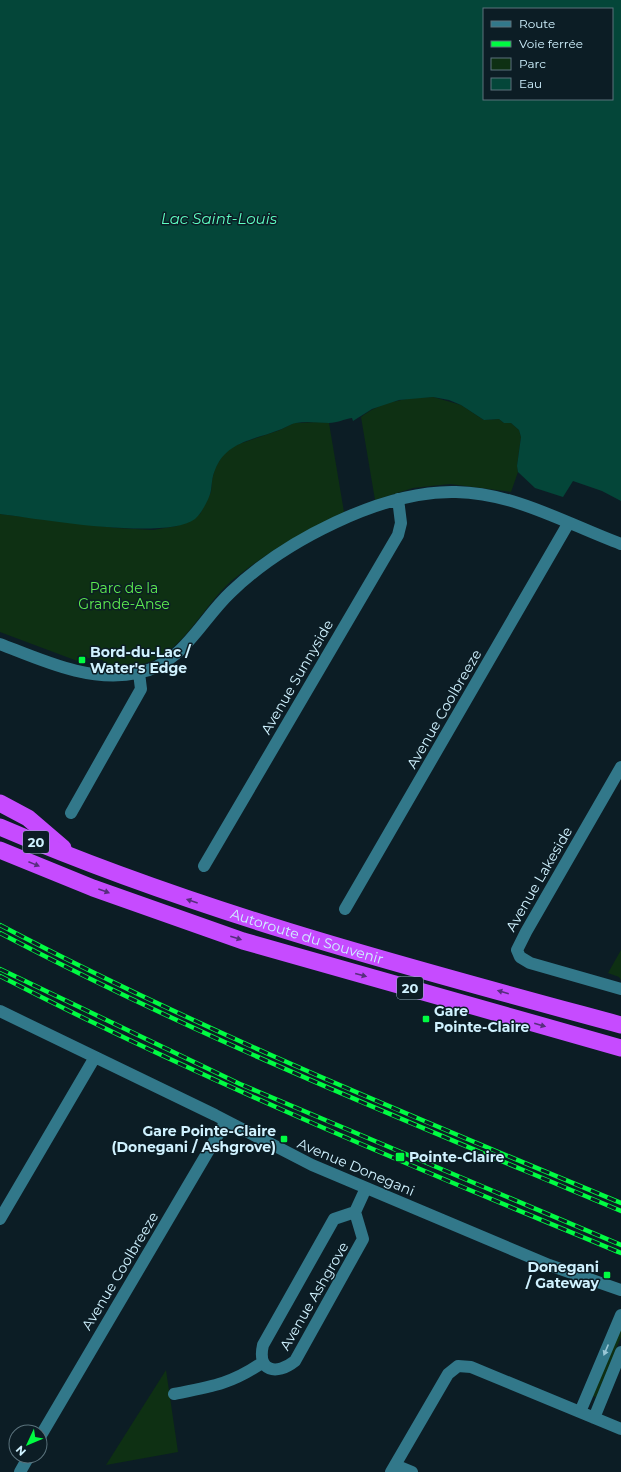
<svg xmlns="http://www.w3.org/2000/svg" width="621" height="1472" font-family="Montserrat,sans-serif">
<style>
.green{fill:#0e3013}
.water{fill:#044639;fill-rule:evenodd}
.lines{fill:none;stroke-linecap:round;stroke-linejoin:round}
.minor{stroke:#32788a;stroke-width:12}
.highway{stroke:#c64bff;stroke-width:17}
.rail-casing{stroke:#00fb42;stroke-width:4.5}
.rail{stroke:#0c1d25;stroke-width:3;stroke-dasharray:9;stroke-linecap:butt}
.oneway{fill:#562f7c}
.oneway2{fill:#99c7d6}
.poi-dot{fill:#00fb42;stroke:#0c1d25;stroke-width:1.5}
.labels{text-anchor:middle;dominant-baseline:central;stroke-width:3;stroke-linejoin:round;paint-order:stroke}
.shield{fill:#0c1d25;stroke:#95b2be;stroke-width:1}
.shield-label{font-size:13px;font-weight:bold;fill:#d0f2ff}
.park-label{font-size:14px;fill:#5dec4f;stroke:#0c1d25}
.poi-label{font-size:14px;font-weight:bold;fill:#d0f2ff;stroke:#0c1d25;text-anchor:start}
.street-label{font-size:14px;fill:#d0f2ff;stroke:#0c1d25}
.water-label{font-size:15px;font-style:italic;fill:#5effc3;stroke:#0c1d25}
</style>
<rect width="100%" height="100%" fill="#0c1d25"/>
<!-- green -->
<path class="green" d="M 433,397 L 461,405 L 484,420 L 499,419 L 504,423 L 511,423 L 519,430 L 521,437 L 517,466 L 518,472 L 511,492 L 450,484 L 413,488 L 375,500 L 361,417 C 382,401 406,398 433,397 Z
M 320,422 L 329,423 L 344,512 C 305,530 269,551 235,578 C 201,605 183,659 134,666 C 125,668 113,665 104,664 L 103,660 L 81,657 L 80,662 L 0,632 L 0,514 L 117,528 L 153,530 L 177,526 L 200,514 L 211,492 L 212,480 L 215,468 L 224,453 L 233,446 L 280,430 L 294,423 Z
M 621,950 L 621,980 L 619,977 L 608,973 Z
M 621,1327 L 621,1337 L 596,1397 L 592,1396 Z
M 166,1370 L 178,1452 L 106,1465 Z"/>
<!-- water -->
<path class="water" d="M 0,0 L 621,0 L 621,501 L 602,491 L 573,481 L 563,497 L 535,488 L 518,472 L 517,466 L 521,437 L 519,430 L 511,423 L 504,423 L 499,419 L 484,420 L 461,405 L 449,400 L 433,397 L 399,400 L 372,409 L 353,421 L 352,418 C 344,419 337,423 329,423 C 318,423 307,421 296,423 C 290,424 285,428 279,430 C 254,440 226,441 215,470 C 212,477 212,483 211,490 C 210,498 201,514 195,519 C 165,541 40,519 0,514 ZM 484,9 L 612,9 L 612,99 L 484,99 Z"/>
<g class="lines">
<!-- minor -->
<path class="minor" d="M 0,644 C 44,661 90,683 138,673 C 183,664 200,621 231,592 C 283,542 382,490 456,492 C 515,493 567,524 621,544
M 621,767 L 526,932 L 517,950 L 520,957 L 530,963 L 621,989
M 71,813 L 141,689 L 139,673
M 204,866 L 398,535 L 401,523 L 398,499
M 345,909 L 568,524
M 0,1011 L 215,1115 L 312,1165 L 549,1265 L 621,1290
M 355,1212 L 363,1239 L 295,1361 C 276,1376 257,1371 263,1345 L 334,1219 Z
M 355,1212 L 366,1188
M 0,1219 L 95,1057
M 174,1394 C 210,1387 232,1384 263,1362
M 580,1412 L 621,1315
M 594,1418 L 621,1352
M 40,1437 L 226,1121
M 395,1465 L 412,1472
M 20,1472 L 29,1456
M 391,1472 L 448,1374 L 458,1366 L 471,1367 L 621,1429"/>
<!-- highway -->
<g class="highway">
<path d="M 0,803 L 28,818 L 63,848"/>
<path id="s1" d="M 0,827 C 200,913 411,968 621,1025"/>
<path d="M 0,850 L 93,888 L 243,941 L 621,1048"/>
</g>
<!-- rail casing -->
<g class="rail-casing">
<path id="rail" d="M 0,925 C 201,1031 412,1116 621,1203
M 0,933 C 201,1039 412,1123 621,1211
M 0,969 L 240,1084 L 621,1245
M 0,976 C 201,1080 412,1166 621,1253"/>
</g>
<!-- rail -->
<use href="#rail" class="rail"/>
</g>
<!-- one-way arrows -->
<defs><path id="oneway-solid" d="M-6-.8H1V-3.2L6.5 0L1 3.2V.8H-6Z"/></defs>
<g class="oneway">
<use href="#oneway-solid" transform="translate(34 864) rotate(22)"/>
<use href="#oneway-solid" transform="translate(104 891) rotate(20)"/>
<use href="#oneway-solid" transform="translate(192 901) rotate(-161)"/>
<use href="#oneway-solid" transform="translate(236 938) rotate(18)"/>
<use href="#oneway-solid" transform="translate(361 975) rotate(15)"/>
<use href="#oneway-solid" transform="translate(503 992) rotate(-164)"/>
<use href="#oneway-solid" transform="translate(540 1025) rotate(16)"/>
</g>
<use class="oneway2" href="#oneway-solid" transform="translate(606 1350) rotate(113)"/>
<!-- markers -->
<g class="poi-dot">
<rect x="78" y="656" width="8" height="8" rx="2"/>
<rect x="422" y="1015" width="8" height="8" rx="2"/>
<rect x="280" y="1135" width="8" height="8" rx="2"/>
<rect x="395" y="1152" width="10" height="10" rx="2"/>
<rect x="603" y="1271" width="8" height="8" rx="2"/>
</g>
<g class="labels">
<!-- shield labels -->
<g class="shield">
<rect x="23" y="831" width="26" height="22" rx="3"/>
<rect x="397" y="977" width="26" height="22" rx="3"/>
</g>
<g class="shield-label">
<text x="36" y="842">20</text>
<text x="410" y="988">20</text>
</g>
<!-- park labels -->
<g class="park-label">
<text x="124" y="588">Parc de la<tspan x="124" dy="16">Grande-Anse</tspan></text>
</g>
<!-- poi labels -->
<g class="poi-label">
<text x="90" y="652">Bord-du-Lac /<tspan x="90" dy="16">Water's Edge</tspan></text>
<text x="434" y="1011">Gare<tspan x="434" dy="16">Pointe-Claire</tspan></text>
<text x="276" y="1131" text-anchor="end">Gare Pointe-Claire<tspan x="276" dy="16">(Donegani / Ashgrove)</tspan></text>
<text x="409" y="1157">Pointe-Claire</text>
<text x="599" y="1267" text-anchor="end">Donegani<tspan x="599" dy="16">/ Gateway</tspan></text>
</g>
<!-- street labels -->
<g class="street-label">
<text transform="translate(297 677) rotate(-60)">Avenue Sunnyside</text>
<text transform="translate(444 709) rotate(-60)">Avenue Coolbreeze</text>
<text transform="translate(539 879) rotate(-60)">Avenue Lakeside</text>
<text stroke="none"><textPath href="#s1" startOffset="326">Autoroute du Souvenir</textPath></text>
<text transform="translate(356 1167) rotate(23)">Avenue Donegani</text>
<text transform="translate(120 1271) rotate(-59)">Avenue Coolbreeze</text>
<text transform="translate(314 1296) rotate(-60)">Avenue Ashgrove</text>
</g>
<!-- water labels -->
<g class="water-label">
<text x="219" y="218">Lac Saint-Louis</text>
</g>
</g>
<!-- legend -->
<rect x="483" y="8" width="130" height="92" fill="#0c1d25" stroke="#5a727c"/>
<rect x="491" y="21" width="20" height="6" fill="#32788a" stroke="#5a727c"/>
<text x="519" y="28" font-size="12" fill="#d0f2ff">Route</text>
<rect x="491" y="41" width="20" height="6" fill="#00fb42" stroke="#5a727c"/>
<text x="519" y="48" font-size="12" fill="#d0f2ff">Voie ferrée</text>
<rect x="491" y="58" width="20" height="12" fill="#0e3013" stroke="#5a727c"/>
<text x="519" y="68" font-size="12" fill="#d0f2ff">Parc</text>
<rect x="491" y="78" width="20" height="12" fill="#044639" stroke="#5a727c"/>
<text x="519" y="88" font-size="12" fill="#d0f2ff">Eau</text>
<!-- north arrow -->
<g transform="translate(28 1444) rotate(226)"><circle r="19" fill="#0c1d25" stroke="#5a727c"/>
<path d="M0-3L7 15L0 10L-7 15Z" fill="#00fb42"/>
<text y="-6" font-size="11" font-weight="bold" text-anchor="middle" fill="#d0f2ff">N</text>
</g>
</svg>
